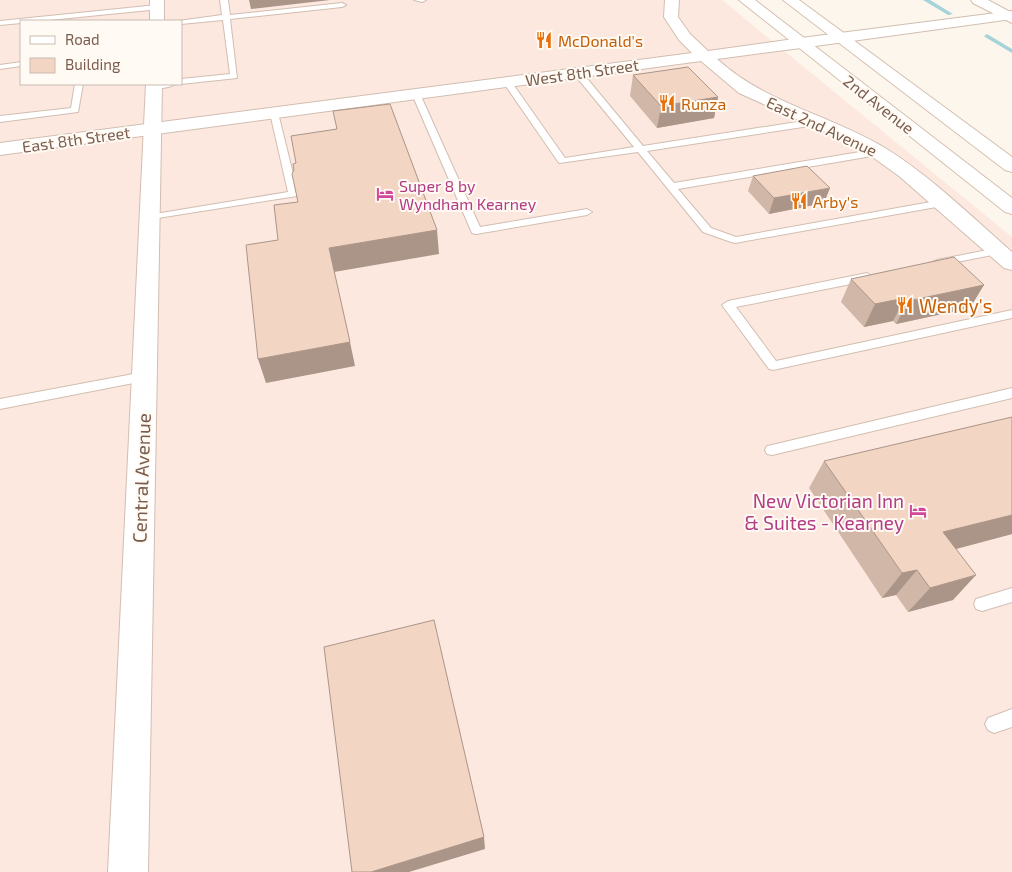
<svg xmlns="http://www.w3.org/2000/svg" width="1012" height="872" font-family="'Exo 2',sans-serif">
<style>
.commercial{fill:#fde8e0;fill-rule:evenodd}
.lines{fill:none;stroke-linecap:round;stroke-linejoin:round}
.stream{fill:#a5d3da;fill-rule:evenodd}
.service-casing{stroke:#d1beb0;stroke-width:2}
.minor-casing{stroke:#d1beb0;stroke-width:2}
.tertiary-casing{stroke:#d1beb0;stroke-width:2}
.secondary-casing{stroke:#d6c0b0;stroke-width:2}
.service{fill:#fff;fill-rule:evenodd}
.minor{fill:#fff;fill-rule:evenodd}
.tertiary{fill:#fff;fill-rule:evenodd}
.secondary{fill:#fff;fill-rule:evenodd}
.wall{fill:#d1b7a8}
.shaded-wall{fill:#aa9588}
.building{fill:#f3d5c3;stroke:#aa9588}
.labels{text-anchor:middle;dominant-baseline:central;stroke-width:4;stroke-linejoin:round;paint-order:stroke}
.far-food-label{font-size:16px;fill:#c56008;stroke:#fffaf3;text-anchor:start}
.far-street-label{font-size:16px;fill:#7a5c4d;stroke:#fffaf3}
.far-hotel-label{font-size:16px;fill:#b23c85;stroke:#fffaf3;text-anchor:start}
.food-label{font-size:19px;fill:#c56008;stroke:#fffaf3;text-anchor:start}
.street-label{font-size:19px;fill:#7a5c4d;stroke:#fffaf3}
.hotel-label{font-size:19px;fill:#b23c85;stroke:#fffaf3;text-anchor:end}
</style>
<rect width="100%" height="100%" fill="#fdf6ec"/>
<!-- commercial -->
<path class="commercial" d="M 0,0 L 722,0 L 1012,237 L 1012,872 L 0,872 ZM 21,21 L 181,21 L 181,84 L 21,84 Z"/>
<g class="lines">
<!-- stream -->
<path class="stream" d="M 923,0 L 930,0 L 953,14 L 948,15 Z
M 987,34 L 1012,49 L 1012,53 L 985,37 L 984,36 Z"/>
<!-- service casing -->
<g class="service-casing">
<path id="service" d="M 220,0 L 228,0 L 230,15 L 342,3 L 346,5 L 342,7 L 230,19 L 237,78 L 181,84 L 178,84 L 181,84 L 181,79 L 230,74 L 223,20 L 181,24 L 181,21 L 178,21 L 222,15 Z
M 414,0 L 426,0 L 422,2 Z
M 157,5 L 160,5 L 160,9 L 39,21 L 21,21 L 21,23 L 0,25 L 0,21 Z
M 21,62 L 21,66 L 0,69 L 0,65 Z
M 574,70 L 580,70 L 643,146 L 816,119 L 820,122 L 816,125 L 647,151 L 674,183 L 878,149 L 883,152 L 878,155 L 678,189 L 711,228 L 736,237 L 942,200 L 947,203 L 942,206 L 735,243 L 731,242 L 703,232 L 638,152 L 559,163 L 503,82 L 504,80 L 510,80 L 565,158 L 634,147 L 574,74 Z
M 75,84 L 83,84 L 78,112 L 0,122 L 0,116 L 71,108 Z
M 151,84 L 175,84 C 170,88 158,89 151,88 Z
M 413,92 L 420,94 L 480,227 L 587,209 L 592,212 L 587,215 L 476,234 L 472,233 L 412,94 Z
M 274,110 L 278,113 L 298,194 L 297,196 L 145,220 L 144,218 L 149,215 L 288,192 L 270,113 Z
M 998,248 L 1002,249 L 1003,251 L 1002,253 L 937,266 L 931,263 L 937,260 Z
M 867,273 L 873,277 L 871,280 L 736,307 L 776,361 L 1012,310 L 1012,318 L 773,370 L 769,369 L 722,305 L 728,301 Z
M 144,372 L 149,374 L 150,377 L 149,380 L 0,409 L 0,399 Z
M 1012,388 L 1012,398 L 772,455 L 767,454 L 765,450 L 767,446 L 772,445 Z
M 1012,588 L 1012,602 L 982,611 L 976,609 L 974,604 L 976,599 Z
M 1012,709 L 1012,727 L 994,733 L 988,730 L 985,724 L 988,718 Z"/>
</g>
<!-- minor casing -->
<g class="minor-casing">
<path id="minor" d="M 665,0 L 679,0 L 678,17 L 690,34 L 708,51 L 801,38 L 806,40 L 809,43 L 806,46 L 801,48 L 717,59 C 765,103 830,115 885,148 C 928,174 973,218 1012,252 L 1012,270 L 1004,268 L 899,176 L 871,156 L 832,135 L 739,93 L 701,61 L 0,155 L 0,143 L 692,53 L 679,40 L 664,17 Z
M 971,0 L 988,0 L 1012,13 L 1012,23 L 973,3 Z"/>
</g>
<!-- tertiary casing -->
<g class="tertiary-casing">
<path id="tertiary" d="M 150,0 L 164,0 L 164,21 L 150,21 Z
M 1012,11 L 1012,19 L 801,48 L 796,46 L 793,43 L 796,40 L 801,38 Z
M 146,84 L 162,84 L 148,872 L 108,872 Z"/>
</g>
<!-- secondary casing -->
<g class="secondary-casing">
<path id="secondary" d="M 739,0 L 755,0 L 1012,198 L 1012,214 L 1005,212 Z
M 783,0 L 799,0 L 1012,157 L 1012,172 L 1005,170 Z"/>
</g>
<!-- service -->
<use href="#service" class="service"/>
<!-- minor -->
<use href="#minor" class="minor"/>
<!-- tertiary -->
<use href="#tertiary" class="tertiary"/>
<!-- secondary -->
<use href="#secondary" class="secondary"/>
</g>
<!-- wall -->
<path class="wall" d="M 633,75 L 718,97 L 714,118 L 657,128 L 630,96 Z
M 753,176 L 824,203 L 769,214 L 748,191 Z
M 851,279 L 970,308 L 896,324 L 893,321 L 864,327 L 841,302 Z
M 1012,417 L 1012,534 L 956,549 L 953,600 L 908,612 L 896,595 L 882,598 L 809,488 L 824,461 Z"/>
<!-- shaded-wall -->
<path class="shaded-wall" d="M 249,0 L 330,0 L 251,9 Z
M 718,97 L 714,118 L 657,128 L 661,106 Z
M 830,188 L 824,203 L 769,214 L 774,198 Z
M 437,230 L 439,254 L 334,272 L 329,248 Z
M 984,285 L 970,308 L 896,324 L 908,301 Z
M 905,298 L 893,321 L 864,327 L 875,304 Z
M 350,342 L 355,366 L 266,383 L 258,359 Z
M 1012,515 L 1012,534 L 922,558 L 943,532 Z
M 917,570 L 896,595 L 882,598 L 902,573 Z
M 976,575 L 953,600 L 908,612 L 930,588 Z
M 484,837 L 485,849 L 409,872 L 371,872 Z"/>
<!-- building -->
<path class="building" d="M 688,67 L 718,97 L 661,106 L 633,75 Z
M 390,104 L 437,230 L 329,248 L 350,342 L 258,359 L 246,245 L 278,240 L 274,205 L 298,202 L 292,174 L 294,170 L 293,164 L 296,163 L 291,136 L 337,129 L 333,111 Z
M 807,166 L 830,188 L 774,198 L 753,176 Z
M 954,257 L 984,285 L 908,301 L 905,298 L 875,304 L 851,279 Z
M 1012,417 L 1012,515 L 943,532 L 976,575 L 930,588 L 917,570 L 902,573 L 824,461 Z
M 434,620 L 484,837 L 371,872 L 352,872 L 324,647 Z"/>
<!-- icons -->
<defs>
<g id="restaurant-bare" transform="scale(1.35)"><path d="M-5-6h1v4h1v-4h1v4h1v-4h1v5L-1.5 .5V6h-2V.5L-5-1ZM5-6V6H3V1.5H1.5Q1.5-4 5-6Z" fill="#e8710a" stroke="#fffaf3" stroke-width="2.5" paint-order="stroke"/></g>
<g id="hotel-bare" transform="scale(1.35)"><path d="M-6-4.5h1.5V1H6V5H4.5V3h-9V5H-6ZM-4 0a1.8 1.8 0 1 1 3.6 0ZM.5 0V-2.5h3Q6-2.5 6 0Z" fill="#d1479c" stroke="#fffaf3" stroke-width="2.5" paint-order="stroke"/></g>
</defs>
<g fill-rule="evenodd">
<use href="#restaurant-bare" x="544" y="40"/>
<use href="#restaurant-bare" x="667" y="103"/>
<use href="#hotel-bare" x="385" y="194"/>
<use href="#restaurant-bare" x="799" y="201"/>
<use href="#restaurant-bare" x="905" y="305"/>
<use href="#hotel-bare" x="918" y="511"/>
</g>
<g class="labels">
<!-- far-food labels -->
<g class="far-food-label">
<text x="558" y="40">McDonald's</text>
<text x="681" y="103">Runza</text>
<text x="813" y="201">Arby's</text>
</g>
<!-- far-street labels -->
<g class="far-street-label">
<text transform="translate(582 72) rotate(-8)">West 8th Street</text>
<text transform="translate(879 104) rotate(38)">2nd Avenue</text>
<text transform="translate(822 126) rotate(25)">East 2nd Avenue</text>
<text transform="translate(76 139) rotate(-8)">East 8th Street</text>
</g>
<!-- far-hotel labels -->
<g class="far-hotel-label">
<text x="399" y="185">Super 8 by<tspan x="399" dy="18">Wyndham Kearney</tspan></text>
</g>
<!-- food labels -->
<g class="food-label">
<text x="919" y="305">Wendy's</text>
</g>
<!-- street labels -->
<g class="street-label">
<text transform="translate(141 478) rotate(-88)">Central Avenue</text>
</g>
<!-- hotel labels -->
<g class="hotel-label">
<text x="904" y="500">New Victorian Inn<tspan x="904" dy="22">&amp; Suites - Kearney</tspan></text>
</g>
</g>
<!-- legend -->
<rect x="20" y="20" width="162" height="65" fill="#fffaf3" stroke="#cabbb1"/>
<rect x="30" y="36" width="25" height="8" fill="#ffffff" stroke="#cabbb1"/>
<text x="65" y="45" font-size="15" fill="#7a5c4d">Road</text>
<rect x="30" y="58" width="25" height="15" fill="#f3d5c3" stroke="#cabbb1"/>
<text x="65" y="70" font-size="15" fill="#7a5c4d">Building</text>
</svg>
